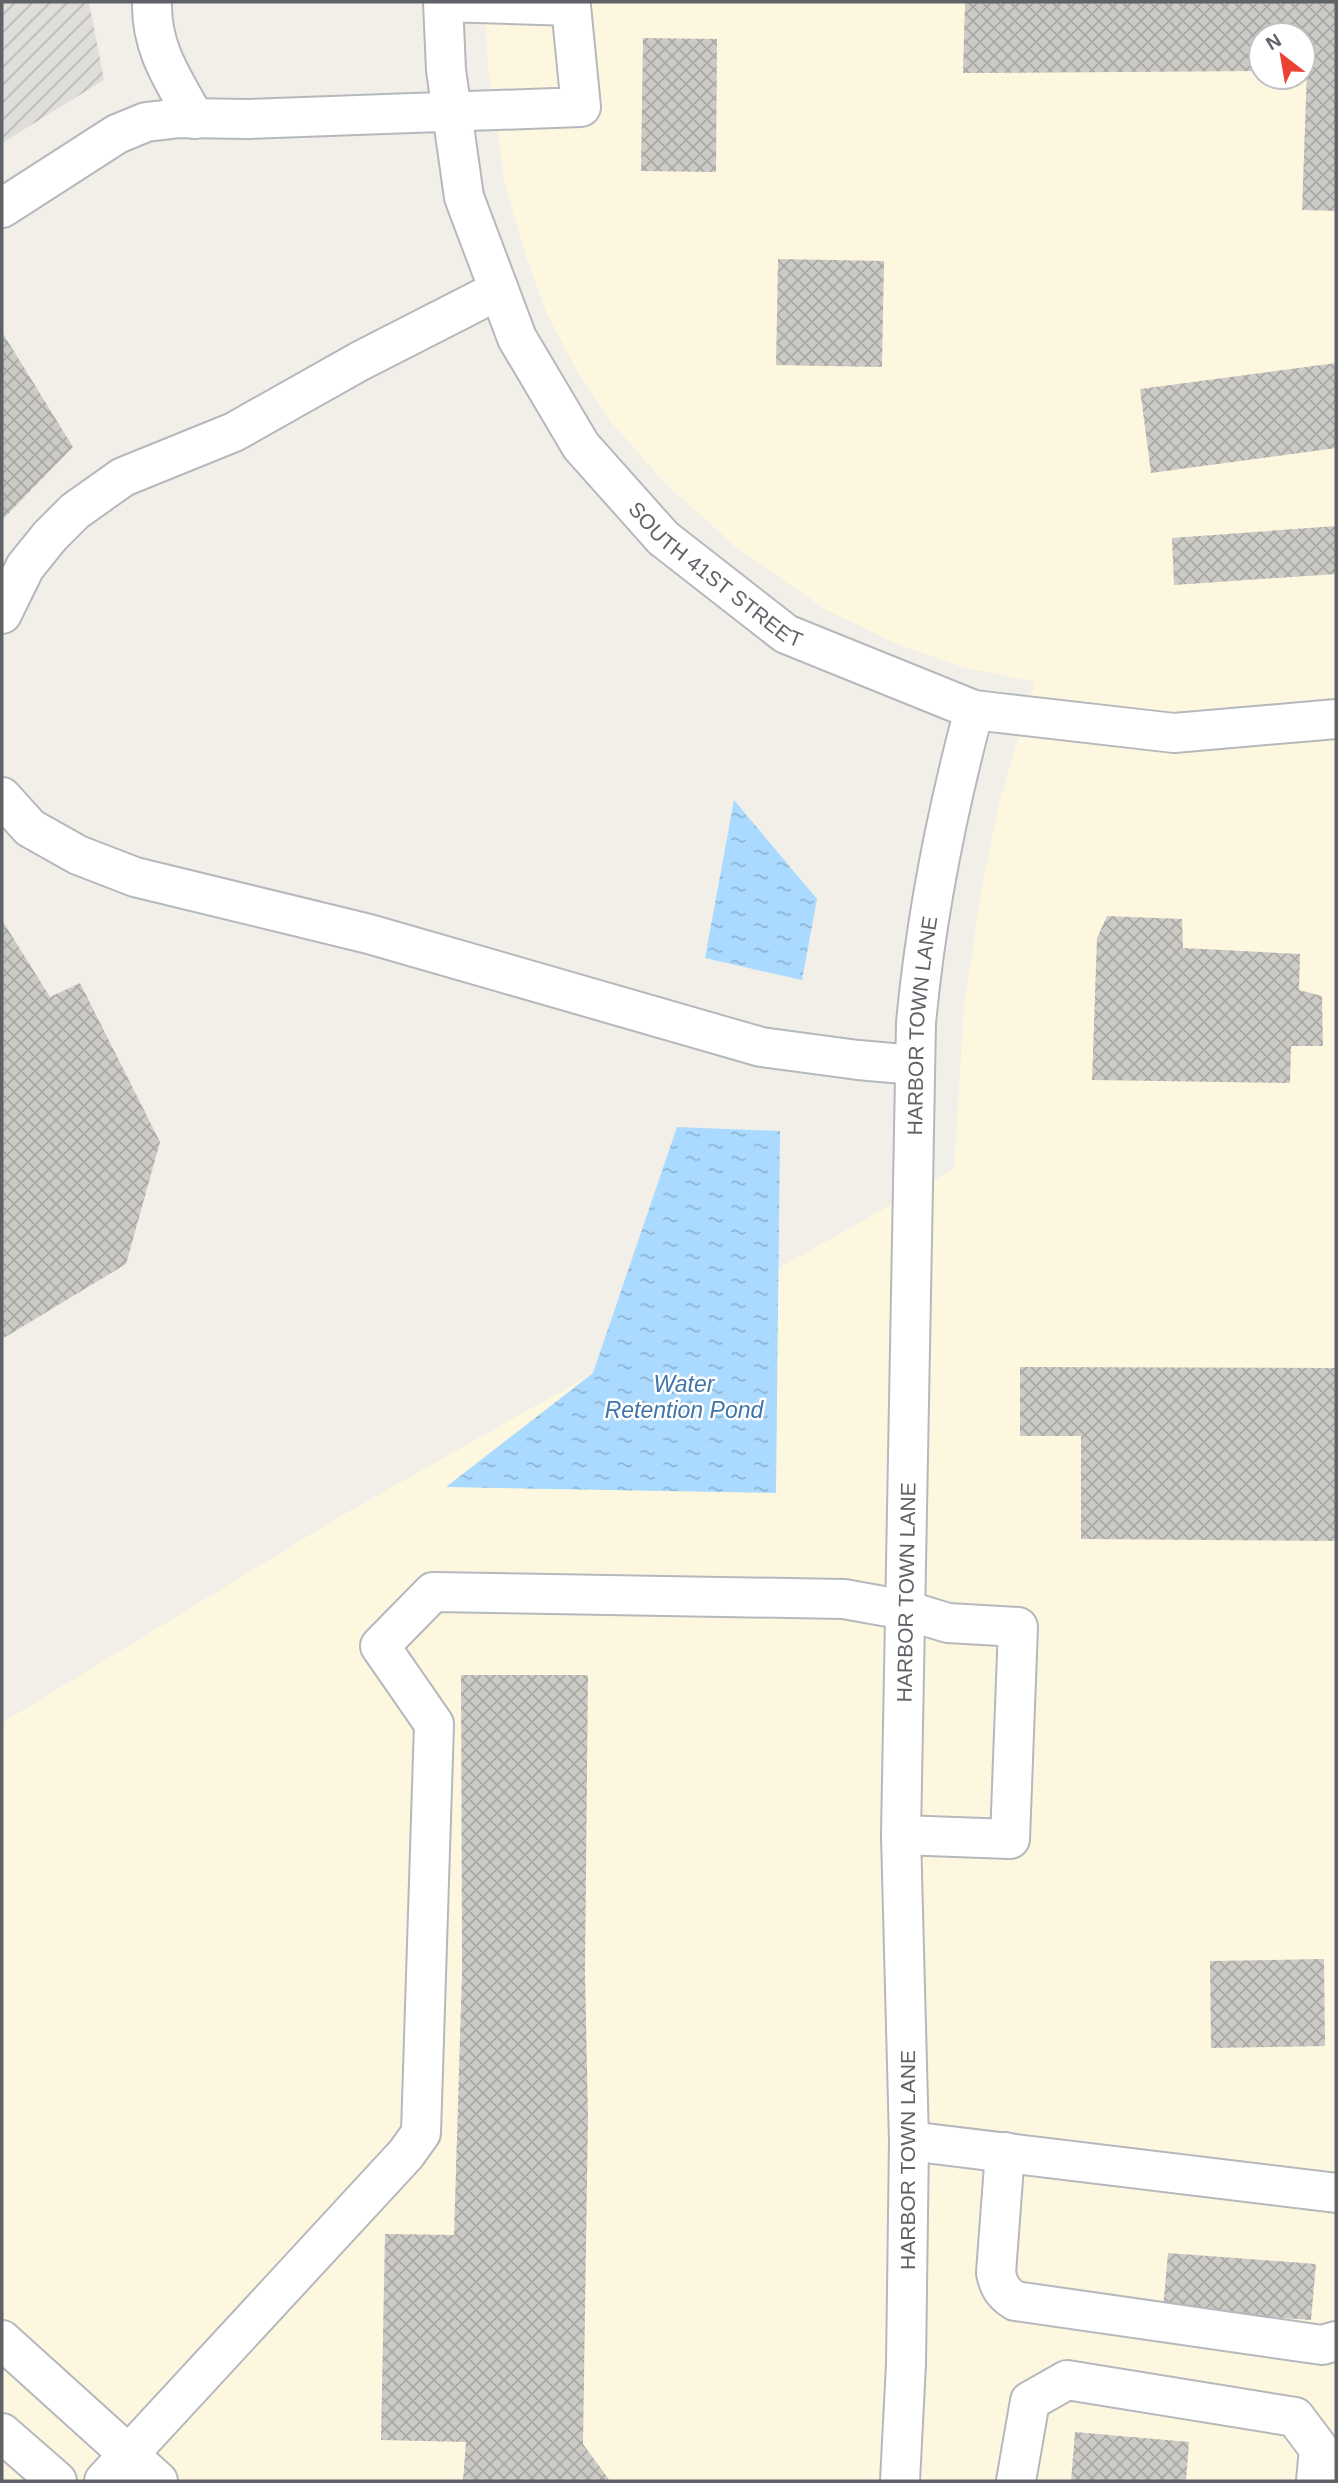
<svg xmlns="http://www.w3.org/2000/svg" width="1338" height="2483" font-family="Arial,sans-serif">
<style>
.commercial{fill:#fef7e0;fill-rule:evenodd}
.industrial{fill:url(#industrial-furrows)}
.water{fill:url(#water-ripples)}
.building{fill:url(#building-cross-hatch)}
.lines{fill:none;stroke-linecap:round;stroke-linejoin:round}
.minor-casing{stroke:#b5b8bc;stroke-width:42}
.minor{stroke:#fff;stroke-width:38}
.labels{text-anchor:middle;dominant-baseline:central;stroke-width:5;stroke-linejoin:round;paint-order:stroke}
.street-label{font-size:21px;fill:#5f6368;stroke:#fff}
.water-label{font-size:23px;font-style:italic;fill:#4174aa;stroke:#fff}
</style>
<defs>
<pattern id="industrial-furrows" width="10" height="10" patternUnits="userSpaceOnUse" patternTransform="scale(1.75)"><rect width="10" height="10" fill="#e0deda"/><path d="M-1 1l2-2M0 10L10 0M9 11l2-2" fill="none" stroke="#b9b8b5"/></pattern>
<pattern id="water-ripples" width="26" height="14" patternUnits="userSpaceOnUse" patternTransform="scale(1.75)"><rect width="26" height="14" fill="#aadaff"/><path d="M2 4q2-2 4 0t4 0M15 11q2-2 4 0t4 0" fill="none" stroke="#8eb4d2"/></pattern>
<pattern id="building-cross-hatch" width="8" height="8" patternUnits="userSpaceOnUse" patternTransform="scale(1.75)"><rect width="8" height="8" fill="#cccac5"/><path d="M0 0l8 8M0 8l8-8" fill="none" stroke="#a9a8a4"/></pattern>
</defs>
<rect width="100%" height="100%" fill="#f1efe8"/>
<!-- commercial -->
<path class="commercial" d="M 484,2 L 1336,2 L 1336,2481 L 2,2481 L 2,1723 L 341,1516 L 954,1169 L 964,1007 L 981,892 L 999,803 L 1035,682 L 962,667 L 892,642 L 825,609 L 737,548 L 665,483 L 613,424 L 575,367 L 547,314 L 525,253 L 505,184 L 488,66 ZM 1261,35 L 1303,35 L 1303,77 L 1261,77 Z"/>
<!-- industrial -->
<path class="industrial" d="M 2,2 L 89,2 L 104,80 L 2,143 Z"/>
<!-- water -->
<path class="water" d="M 734,800 L 817,899 L 802,980 L 705,958 Z
M 677,1127 L 780,1131 L 776,1493 L 446,1487 L 593,1373 Z"/>
<!-- building -->
<path class="building" d="M 965,2 L 1336,2 L 1336,211 L 1302,210 L 1307,70 L 1303,70 L 1303,35 L 1261,35 L 1261,71 L 963,73 Z
M 643,38 L 717,39 L 716,172 L 641,171 Z
M 778,259 L 884,261 L 882,367 L 776,365 Z
M 2,332 L 73,447 L 2,520 Z
M 1336,363 L 1336,448 L 1151,473 L 1140,389 Z
M 1336,526 L 1336,574 L 1174,585 L 1172,538 Z
M 1107,916 L 1182,919 L 1183,948 L 1300,954 L 1299,990 L 1322,996 L 1323,1046 L 1291,1046 L 1290,1083 L 1092,1080 L 1097,938 Z
M 2,920 L 50,997 L 80,983 L 160,1142 L 126,1264 L 2,1339 Z
M 1020,1367 L 1336,1368 L 1336,1541 L 1081,1539 L 1081,1436 L 1020,1436 Z
M 461,1675 L 588,1675 L 585,1973 L 588,2117 L 583,2444 L 610,2481 L 463,2481 L 466,2442 L 381,2440 L 385,2234 L 454,2235 L 462,1972 Z
M 1324,1959 L 1325,2046 L 1211,2048 L 1210,1961 Z
M 1168,2253 L 1316,2264 L 1311,2320 L 1163,2309 Z
M 1075,2432 L 1189,2442 L 1186,2481 L 1071,2481 Z"/>
<g class="lines">
<!-- minor casing -->
<g class="minor-casing">
<g id="minor">
<path d="M 152,2 C 151,49 173,79 195,119"/>
<path id="s1" d="M 2,208 L 117,134 L 146,122 L 180,118 L 250,119 L 581,107 L 571,6 L 443,2 L 446,70 L 464,197 L 517,338 L 581,446 L 663,538 L 786,634 L 974,710 L 1174,733 L 1336,719"/>
<path d="M 2,614 L 25,567 L 50,536 L 75,511 L 123,477 L 234,432 L 360,361 L 499,290"/>
<path d="M 2,797 L 30,828 L 78,855 L 135,877 L 369,934 L 761,1047 L 858,1060 L 915,1065"/>
<path d="M 909,2141 L 1336,2193"/>
<path d="M 1005,2152 L 996,2273 C 999,2287 1003,2293 1015,2301 L 1322,2345 L 1336,2341"/>
<path d="M 2,2340 L 158,2481"/>
<path d="M 2,2433 L 57,2481"/>
<path d="M 104,2481 L 406,2154 L 421,2133 L 434,1724 L 380,1646 L 433,1592 L 844,1599 L 905,1610 L 948,1623 L 1018,1627 L 1010,1839 L 901,1835"/>
<path id="s2" d="M 900,2481 L 906,2364 L 909,2141 L 901,1835 L 916,1023 C 926,915 946,815 974,710"/>
<path d="M 1016,2481 L 1030,2401 L 1067,2380 L 1295,2417 L 1319,2449 L 1316,2481"/>
</g>
</g>
<!-- minor -->
<use href="#minor" class="minor"/>
</g>
<g class="labels">
<!-- street labels -->
<g class="street-label">
<text stroke="none"><textPath href="#s1" startOffset="1493">SOUTH 41ST STREET</textPath></text>
<text stroke="none"><textPath href="#s2" startOffset="1456">HARBOR TOWN LANE</textPath></text>
<text stroke="none"><textPath href="#s2" startOffset="889">HARBOR TOWN LANE</textPath></text>
<text transform="translate(907 2160) rotate(-90)">HARBOR TOWN LANE</text>
</g>
<!-- water labels -->
<g class="water-label">
<text x="684" y="1384">Water<tspan x="684" dy="26">Retention Pond</tspan></text>
</g>
</g>
<!-- border -->
<rect width="1338" height="2483" fill="none" stroke="#5f6368" stroke-width="7"/>
<!-- north arrow -->
<g transform="translate(1282 56) rotate(329)"><circle r="33" fill="#ffffff" stroke="#bfc1c3" stroke-width="2"/>
<path d="M0-5L12 26L0 18L-12 26Z" fill="#ea4335"/>
<text y="-10" font-size="19" font-weight="bold" text-anchor="middle" fill="#5f6368">N</text>
</g>
</svg>
